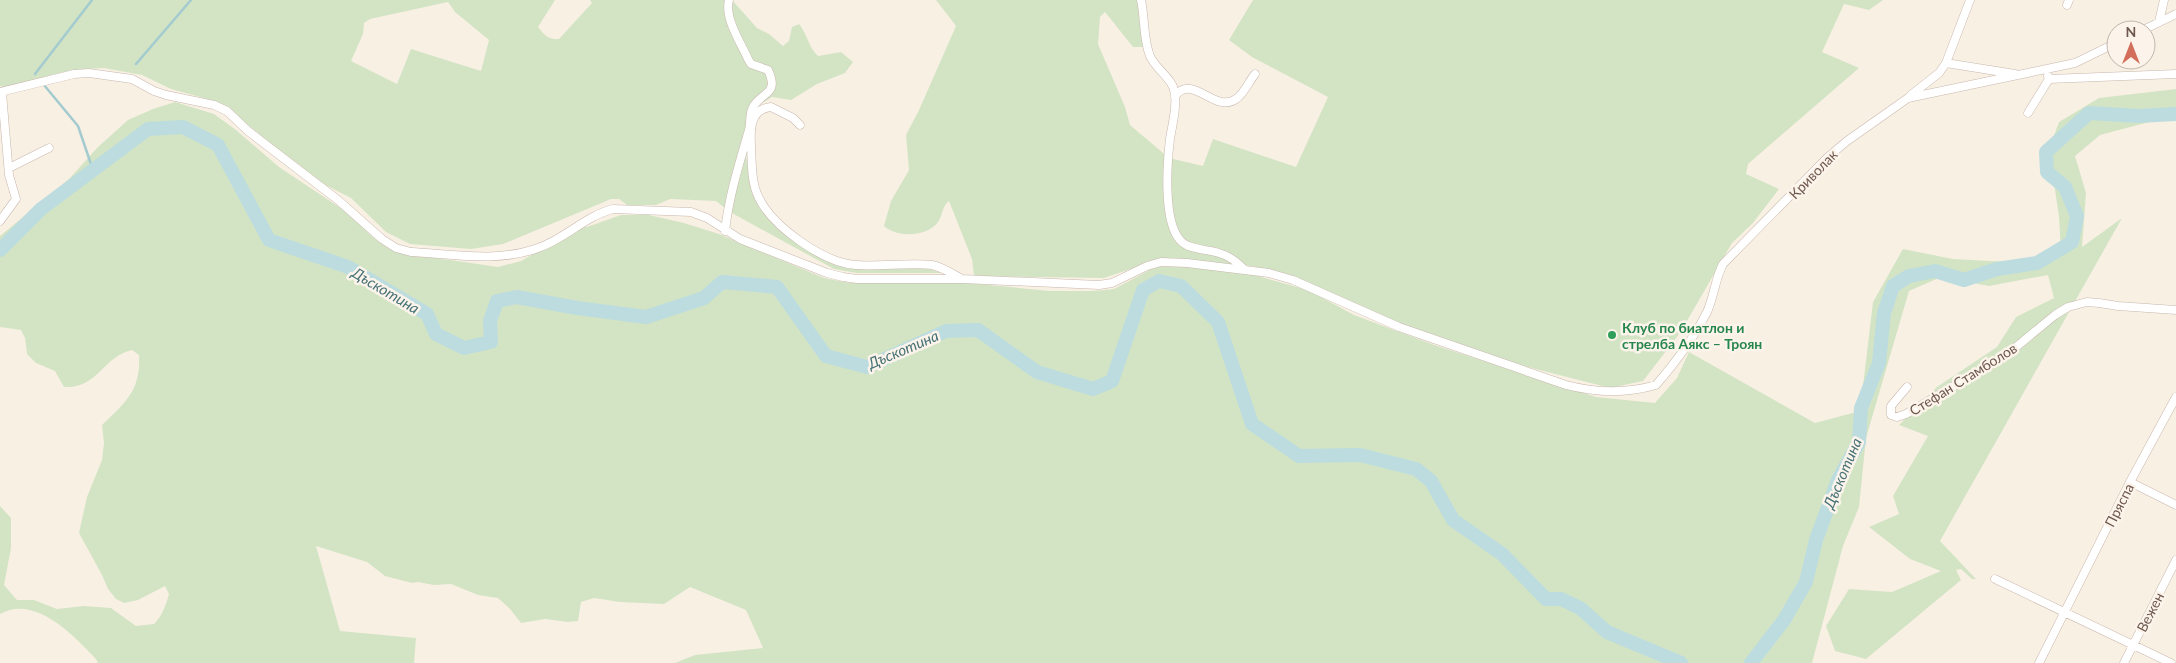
<svg xmlns="http://www.w3.org/2000/svg" width="2176" height="663" font-family="Lato,sans-serif">
<style>
.green{fill:#d3e4c5;fill-rule:evenodd}
.lines{fill:none;stroke-linecap:round;stroke-linejoin:round}
.stream{stroke:#a4cbcf;stroke-width:2.5}
.river{stroke:#bcdcdf;stroke-width:14}
.minor-casing{stroke:#c8b7ad;stroke-width:9}
.minor{stroke:#fff;stroke-width:8}
.leisure-dot{fill:#2e9e5b;stroke:#fcf4ea;stroke-width:2}
.labels{text-anchor:middle;dominant-baseline:central;stroke-width:5;stroke-linejoin:round;paint-order:stroke}
.street-label{font-size:14px;fill:#6d574e;stroke:#fcf4ea}
.leisure-label{font-size:14px;font-weight:bold;fill:#27864d;stroke:#fcf4ea;text-anchor:start}
.water-label{font-size:15px;font-style:italic;fill:#477277;stroke:#fcf4ea}
</style>
<rect width="100%" height="100%" fill="#f9f0e4"/>
<!-- green -->
<path class="green" d="M 0,0 L 555,0 L 538,27 C 544,35 549,40 559,39 L 592,3 L 590,0 L 732,0 L 757,28 L 769,34 L 783,46 L 789,41 L 792,27 L 799,24 C 808,35 808,47 818,56 L 841,52 L 853,62 L 845,73 L 817,84 L 791,100 L 772,97 L 753,109 L 743,135 L 751,188 L 763,210 L 822,257 L 887,269 L 925,268 L 942,273 L 857,273 L 834,269 L 730,212 L 716,201 L 670,199 L 656,205 L 627,205 L 619,199 L 611,199 L 503,244 L 471,249 L 410,244 L 386,232 L 351,198 L 304,174 L 257,132 L 233,113 L 211,100 L 171,89 L 142,75 L 104,68 L 84,69 L 59,73 L 5,87 L 0,86 ZM 448,2 L 455,12 L 489,40 L 481,71 L 411,49 L 397,84 L 351,61 L 363,34 L 364,23 L 370,19 Z
M 936,0 L 1142,0 L 1145,47 L 1133,47 L 1105,12 L 1100,17 L 1098,44 L 1125,107 L 1130,125 L 1169,158 L 1203,166 L 1213,139 L 1296,167 L 1328,97 L 1252,57 L 1229,40 L 1253,0 L 1883,0 L 1869,10 L 1844,4 L 1822,52 L 1859,68 L 1748,164 L 1746,174 L 1779,189 L 1753,223 L 1732,243 L 1680,333 L 1643,381 L 1610,388 L 1512,363 L 1453,344 L 1354,307 L 1290,275 L 1252,266 L 1157,260 L 1104,278 L 974,276 L 972,259 L 949,201 C 942,206 943,215 938,222 C 927,237 897,238 884,226 L 891,201 L 909,170 L 906,135 L 919,110 L 956,26 Z
M 2176,89 L 2176,115 L 2100,135 L 2075,156 L 2086,193 L 2082,247 L 2122,218 L 1940,541 L 1976,579 L 1972,579 L 1961,569 L 1956,570 L 1961,580 L 1866,659 L 1835,651 L 1826,626 L 1849,589 L 1892,592 L 1941,571 L 1910,559 L 1869,527 L 1899,514 L 1893,496 L 1928,436 L 1899,425 L 1937,387 L 1997,347 L 2016,317 L 2054,298 L 2048,275 L 1989,286 L 1941,277 L 1909,291 L 1866,438 L 1859,507 L 1843,546 L 1812,663 L 675,663 L 695,655 L 763,648 L 746,610 L 690,587 L 664,604 L 620,602 L 594,598 L 581,602 L 578,621 L 568,622 L 545,619 L 521,623 L 510,609 L 498,598 L 478,595 L 451,584 L 434,585 L 418,582 L 412,583 L 385,576 L 367,562 L 316,546 L 340,631 L 416,638 L 414,663 L 98,663 L 96,659 C 74,636 35,594 0,614 L 0,506 L 11,518 L 11,548 L 4,585 L 17,600 L 34,600 L 57,609 L 84,606 L 111,608 L 136,626 L 154,624 C 162,616 166,605 169,594 L 165,586 L 138,600 L 124,603 L 116,599 L 108,589 L 102,575 L 79,533 L 87,497 L 102,460 L 104,443 L 102,425 C 126,402 141,390 139,355 L 132,350 C 102,357 98,389 64,387 L 55,371 L 36,363 L 27,354 L 25,338 L 21,330 L 0,327 L 0,236 L 69,179 L 98,147 L 128,120 L 153,109 L 175,102 L 214,114 L 236,130 L 279,167 L 357,219 L 369,234 L 389,249 L 409,254 L 498,267 L 521,261 L 579,227 L 587,227 L 621,215 L 649,215 L 684,223 L 719,234 L 824,278 L 850,283 L 958,282 L 1050,291 L 1093,291 L 1114,289 L 1159,265 L 1240,271 L 1308,290 L 1354,315 L 1437,346 L 1596,397 L 1655,403 L 1677,378 L 1689,352 L 1815,423 L 1860,411 L 1873,302 L 1903,249 L 1953,259 L 2010,262 L 2061,252 L 2059,217 L 2049,149 L 2059,122 L 2099,98 Z"/>
<g class="lines">
<!-- stream -->
<path class="stream" d="M 136,64 L 191,0
M 35,74 L 92,0
M 44,85 L 78,126 L 93,170"/>
<!-- river -->
<path class="river" d="M 0,250 L 41,209 L 148,129 L 183,127 L 218,145 L 269,240 L 348,267 L 427,314 L 436,334 L 464,348 L 491,342 L 490,321 L 497,301 L 517,297 L 577,308 L 646,317 L 704,298 L 722,282 L 777,287 L 826,356 L 867,367 L 946,331 L 978,330 L 1037,372 L 1093,389 L 1112,381 L 1143,290 L 1159,281 L 1181,286 L 1218,322 L 1252,424 L 1299,456 L 1360,455 L 1416,469 L 1431,481 L 1453,520 L 1502,554 L 1546,599 L 1561,599 L 1580,608 L 1607,632 L 1681,663
M 1751,663 L 1784,620 L 1806,582 L 1816,540 L 1838,480 L 1859,442 L 1861,408 L 1879,363 L 1884,313 L 1893,286 L 1909,276 L 1935,271 L 1964,280 L 1997,269 L 2037,263 L 2072,242 L 2077,216 L 2065,187 L 2047,172 L 2046,152 L 2089,113 L 2138,116 L 2176,114"/>
<!-- minor casing -->
<g class="minor-casing">
<path id="minor" d="M 1141,0 C 1145,18 1143,39 1150,56 C 1156,70 1173,78 1175,94 C 1177,109 1172,125 1170,139 C 1167,164 1163,221 1180,240 C 1188,250 1208,249 1219,253 C 1230,256 1237,262 1244,269
M 2067,5 L 2069,0
M 2159,22 L 2164,0
M 2143,30 L 2176,14
M 1946,63 L 2015,74
M 2049,79 L 2176,74
M 0,92 L 74,74 L 89,73 L 132,79 L 154,91 L 166,95 L 214,105 L 227,111 L 248,131 L 338,200 L 382,239 L 396,248 L 411,252 C 452,254 498,263 538,248 C 565,239 585,216 613,209 L 691,212 L 707,218 L 740,239 L 827,273 L 843,277 L 857,279 L 962,279 L 1099,285 L 1112,283 L 1147,266 L 1161,262 L 1187,263 L 1269,273 L 1293,280 L 1399,327 L 1566,385 C 1597,393 1625,394 1656,385 C 1675,363 1694,338 1707,312 C 1714,297 1715,279 1723,264 L 1828,157 L 1847,141 L 1908,98 L 2075,63 L 2116,43
M 1911,95 L 1939,73 L 1946,63 L 1970,0
M 1175,96 C 1193,73 1215,114 1236,99 C 1244,94 1249,81 1255,74
M 2028,113 L 2049,79 L 2048,76
M 800,125 L 793,118 L 771,107 C 750,109 750,130 751,146 C 752,163 751,183 759,198 C 773,227 824,263 856,265 C 879,267 910,262 932,265 C 942,267 951,273 960,278
M 9,168 L 49,148
M 0,221 L 16,199 L 9,175 L 2,93
M 725,231 C 729,196 739,164 749,130 C 751,123 749,114 753,107 C 761,92 780,95 768,70 L 751,64 L 748,59 C 741,43 724,18 729,0
M 1907,387 L 1891,406 L 1891,415 L 1897,417 L 1906,414 L 2004,357 L 2055,315 L 2068,307 L 2087,302 L 2099,303 L 2118,306 L 2176,310
M 2130,482 L 2176,505
M 1995,579 L 2171,663
M 2039,663 L 2130,482 L 2176,397
M 2124,663 L 2176,560"/>
</g>
<!-- minor -->
<use href="#minor" class="minor"/>
</g>
<!-- markers -->
<circle class="leisure-dot" cx="1612" cy="335" r="5"/>
<g class="labels">
<!-- street labels -->
<g class="street-label">
<text transform="translate(1813 174) rotate(-46)">Криволак</text>
<text transform="translate(1963 379) rotate(-32)">Стефан Стамболов</text>
<text transform="translate(2119 505) rotate(-63)">Пряспа</text>
<text transform="translate(2150 612) rotate(-63)">Вежен</text>
</g>
<!-- leisure labels -->
<g class="leisure-label">
<text x="1622" y="327">Клуб по биатлон и<tspan x="1622" dy="16">стрелба Аякс – Троян</tspan></text>
</g>
<!-- water labels -->
<g class="water-label">
<text transform="translate(386 290) rotate(31)">Дъскотина</text>
<text transform="translate(903 349) rotate(-23)">Дъскотина</text>
<text transform="translate(1842 473) rotate(-67)">Дъскотина</text>
</g>
</g>
<!-- north arrow -->
<g transform="translate(2131 45)"><circle r="24" fill="#fcf4ea" stroke="#c3b5ac"/>
<path d="M0-4L9 19L0 12L-9 19Z" fill="#d26e5a"/>
<text y="-8" font-size="14" font-weight="bold" text-anchor="middle" fill="#6d574e">N</text>
</g>
</svg>
